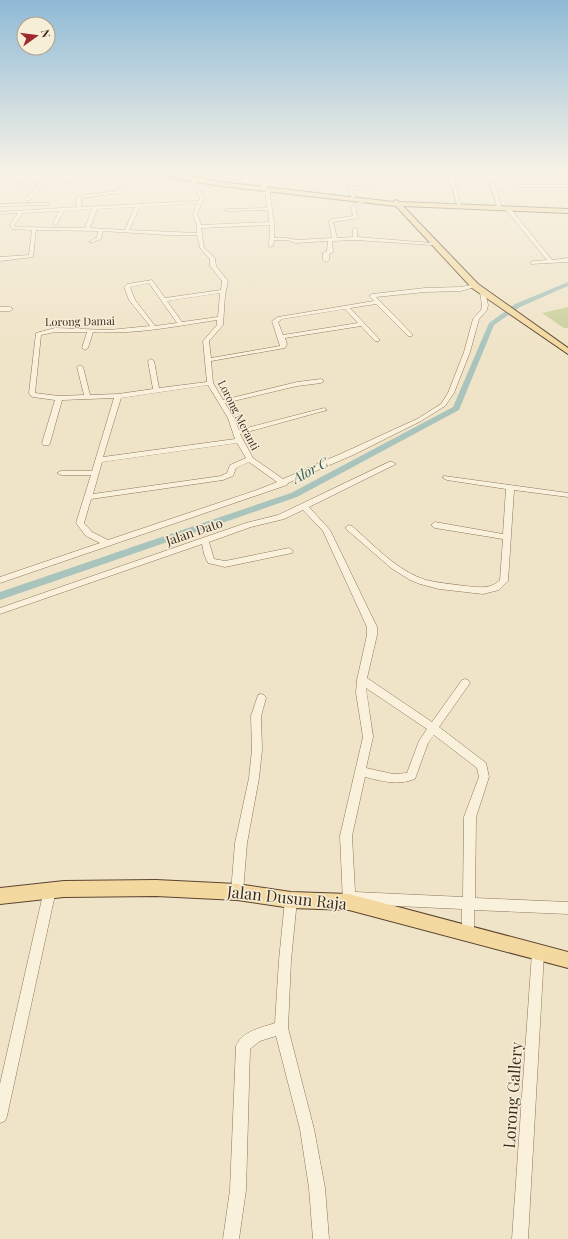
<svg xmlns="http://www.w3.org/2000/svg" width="568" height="1239" font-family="'Playfair Display',serif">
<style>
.green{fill:#c9cf9b}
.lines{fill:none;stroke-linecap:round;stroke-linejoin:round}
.canal{fill:#a9c4bc;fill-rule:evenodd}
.minor-casing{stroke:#8d765c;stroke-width:1}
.major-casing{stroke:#5b4430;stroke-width:2}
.minor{fill:#faf1dc;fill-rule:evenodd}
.major{fill:#f3d9a0;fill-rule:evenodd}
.labels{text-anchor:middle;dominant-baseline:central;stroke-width:3;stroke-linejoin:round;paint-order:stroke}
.far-street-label{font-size:11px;fill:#3d2e20;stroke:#f7eed8}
.street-label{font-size:13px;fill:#3d2e20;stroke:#f7eed8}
.water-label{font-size:14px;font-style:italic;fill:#2f5d5a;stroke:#f7eed8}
.near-street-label{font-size:16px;fill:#3d2e20;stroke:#f7eed8}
</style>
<rect width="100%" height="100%" fill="#f0e4c8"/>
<!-- green -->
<path class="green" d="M 568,307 L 568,328 L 564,328 L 542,313 Z"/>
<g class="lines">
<!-- canal -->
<path class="canal" d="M 568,282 L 568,286 L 520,307 L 494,325 L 459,410 L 297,497 L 0,600 L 0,592 L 291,493 L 453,407 L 489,323 L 515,304 Z"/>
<!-- minor casing -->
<g class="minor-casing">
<path id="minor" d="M 45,171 L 49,171 L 45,183 L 30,200 L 26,200 L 26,198 L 41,182 L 26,181 L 19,184 L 17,183 L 25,179 L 42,180 Z
M 145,171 L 151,171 L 132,177 L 69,182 L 67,181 L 132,175 Z
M 184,171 L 188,171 L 186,177 L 183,176 Z
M 236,171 L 240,171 L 241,178 L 222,182 L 222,180 L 238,176 Z
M 271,171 L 275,171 L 276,176 L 266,187 L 262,187 L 262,185 L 272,176 Z
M 364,171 C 372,171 379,173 385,179 L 369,182 L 370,187 L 352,190 L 356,197 L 352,198 L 347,188 L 365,185 L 364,180 L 380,178 Z
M 447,171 L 451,171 L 461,205 L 457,204 Z
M 486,171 L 561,171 L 562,172 L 560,173 L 491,174 L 501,206 L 499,207 L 497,206 Z
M 195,179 L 199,180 L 196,183 L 204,198 L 197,214 L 201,225 L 269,222 L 268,210 L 226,211 L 224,210 L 226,209 L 267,208 L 265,189 L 267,188 L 269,189 L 274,223 L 274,238 L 287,238 L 296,240 L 332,238 L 329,221 L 333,219 L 353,216 L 351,207 L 364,199 L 366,201 L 355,207 L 358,218 L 333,222 L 337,238 L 353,237 L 353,229 L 355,228 L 357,229 L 357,237 L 432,243 L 434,244 L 432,245 L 356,240 L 332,241 L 333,252 L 329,254 L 329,260 L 326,262 L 323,260 L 323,253 L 327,251 L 328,241 L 296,243 L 287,240 L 274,240 L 273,246 L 269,247 L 270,225 L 201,228 L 204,248 L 215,258 L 216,266 L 228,281 L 225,296 L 223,325 L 209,341 L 211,358 L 280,346 L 272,321 L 278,317 L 374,301 L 369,296 L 372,294 L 425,288 L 461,287 L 475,284 L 478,286 L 461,291 L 425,292 L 376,297 L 412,334 L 412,336 L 408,336 L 376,304 L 350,308 L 379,339 L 379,341 L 375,341 L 361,326 L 285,338 L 287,344 L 285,348 L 211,361 L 213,383 L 223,400 L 297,382 L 321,379 L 324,381 L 321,383 L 297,386 L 225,403 L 234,418 L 239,430 L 324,408 L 327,410 L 240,434 L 253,458 L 283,479 L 347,451 L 417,419 L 441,404 L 448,393 L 464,352 L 473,319 L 481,310 L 482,305 L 480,292 L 485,291 L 488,305 L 487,310 L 479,319 L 470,352 L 454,393 L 445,406 L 421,421 L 353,455 L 288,483 L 287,485 L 0,583 L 0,577 L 100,543 L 86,536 L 76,523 L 91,475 L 61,475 L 57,473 L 61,471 L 92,471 L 114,398 L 62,400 L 50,443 L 49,445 L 43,445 L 42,443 L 55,400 L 33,397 L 31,396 L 29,393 L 36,333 L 55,328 L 109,330 L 150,326 L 129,300 L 124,287 L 127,284 L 152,280 L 165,298 L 221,290 L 222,281 L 210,266 L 210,259 L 200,248 L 197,235 L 167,235 L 103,231 L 101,239 L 91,243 L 89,242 L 97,237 L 98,231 L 36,230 L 33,257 L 0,261 L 0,257 L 29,255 L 32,230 L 12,229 L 10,225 L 18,213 L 0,214 L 0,212 L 77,207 L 76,199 L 78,196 L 117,191 L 120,187 L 122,188 L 122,191 L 120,193 L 81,198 L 81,207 L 199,201 L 200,198 L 192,183 ZM 197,203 L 193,214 L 197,227 L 197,233 L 129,230 L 140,207 ZM 135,207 L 125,230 L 90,228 L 97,209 ZM 92,209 L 85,228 L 15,227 L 14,225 L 23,213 L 59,211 L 53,224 L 55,225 L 57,224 L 64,211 ZM 149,283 L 177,323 L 155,326 L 135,300 L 130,287 ZM 220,293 L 218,317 L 182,322 L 167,301 ZM 345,309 L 358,323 L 283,335 L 278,322 L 282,319 ZM 217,320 L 217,325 L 203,341 L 207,382 L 159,388 L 154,361 L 151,359 L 148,361 L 153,389 L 118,394 L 90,395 L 83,367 L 80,365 L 77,367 L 84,395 L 59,396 L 35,393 L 41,335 L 55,332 L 87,332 L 82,348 L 85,350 L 88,348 L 93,332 C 135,335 176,326 217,320 ZM 208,385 L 228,418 L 235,439 L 103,457 L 121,398 ZM 237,443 L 246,458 L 230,465 L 227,473 L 221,476 L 93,494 L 102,462 ZM 249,462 L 277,482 L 257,490 L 108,540 L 92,532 L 84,523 L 91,499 L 223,480 L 233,476 L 236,468 Z
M 516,185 L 568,185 L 568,187 L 518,187 Z
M 49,203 L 51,205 L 0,206 L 0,204 Z
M 506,208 L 510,208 L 552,260 L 568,258 L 568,262 L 531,264 L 531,262 L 533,261 L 547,260 L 506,210 Z
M 0,307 L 10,307 L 13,309 L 10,311 L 0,311 Z
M 389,462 L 392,462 L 396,464 L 309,507 L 330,530 L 377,627 L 377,635 L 367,678 L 432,722 L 462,680 L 465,679 L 468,680 L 470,683 L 468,686 L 439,727 L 486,763 L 489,777 L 476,817 L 475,898 L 568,902 L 568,914 L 474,910 L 474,934 L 472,938 L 468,940 L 464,938 L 462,934 L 462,909 L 354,904 L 353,906 L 349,908 L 345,906 L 343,902 L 340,836 L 363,737 L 356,693 L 357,680 L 367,635 L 367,627 L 323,531 L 303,510 L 284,519 L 251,527 L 209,542 L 214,559 L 225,561 L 289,548 L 293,551 L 292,553 L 225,567 L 208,563 L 204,554 L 202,544 L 0,614 L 0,608 L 246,523 L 278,515 ZM 366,688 L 427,729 L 419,741 L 407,773 L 393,774 L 366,768 L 373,737 ZM 434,735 L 477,768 L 479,777 L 464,817 L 463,897 L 355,892 L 352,836 L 365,777 C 382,781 397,786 415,779 L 428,743 Z
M 444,476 L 568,493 L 568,497 L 514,490 L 508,581 L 499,590 L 483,594 L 439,589 L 420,584 L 410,580 L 391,568 L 345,528 L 349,525 L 352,526 C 374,545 397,571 426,580 C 438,583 452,584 465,586 C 478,587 490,590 500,580 L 503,539 L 435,528 L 431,525 L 435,522 L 503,534 L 506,489 L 447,480 L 443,478 Z
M 261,694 L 264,695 L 266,698 L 261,716 L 262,750 L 259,778 L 247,843 L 243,892 L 241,896 L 237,898 L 233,896 L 231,892 L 235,843 L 249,778 L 252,750 L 251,716 L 258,695 Z
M 50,884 L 54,886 L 56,890 L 7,1116 L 5,1121 L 0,1123 L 0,1084 L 44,890 L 46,886 Z
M 291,894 L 295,896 L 297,900 L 291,960 L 288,1028 L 314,1129 L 325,1188 L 329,1239 L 313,1239 L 309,1188 L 300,1129 L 276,1036 L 260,1041 L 250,1049 L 246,1190 L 239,1239 L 223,1239 L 230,1190 L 236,1046 C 242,1031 261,1028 275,1023 L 279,960 L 285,900 L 287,896 Z
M 538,947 L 542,949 L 544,953 L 528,1239 L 512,1239 L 532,953 L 534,949 Z"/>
</g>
<!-- major casing -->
<g class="major-casing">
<path id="major" d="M 153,171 L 162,171 L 221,182 L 393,202 L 396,200 L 400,202 L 568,209 L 568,213 L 403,206 L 478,284 L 568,348 L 568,354 L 472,288 L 396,206 L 221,186 L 178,179 Z
M 156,880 L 237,884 L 291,892 L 349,894 L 568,952 L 568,968 L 349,910 L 291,908 L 237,900 L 156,896 L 64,897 L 0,904 L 0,888 L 64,881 Z"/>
</g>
<!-- minor -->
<use href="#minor" class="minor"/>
<!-- major -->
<use href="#major" class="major"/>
</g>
<!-- sky -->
<linearGradient id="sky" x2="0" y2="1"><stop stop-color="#8fbad6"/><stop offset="0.5" stop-color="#f8f3e6"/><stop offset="1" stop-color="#f8f3e6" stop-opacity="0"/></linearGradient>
<rect width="568" height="344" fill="url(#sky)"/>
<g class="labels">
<!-- far-street labels -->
<g class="far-street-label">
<text transform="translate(80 321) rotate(-1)">Lorong Damai</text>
<text transform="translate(239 415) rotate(63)">Lorong Meranti</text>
</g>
<!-- street labels -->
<g class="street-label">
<text transform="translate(194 531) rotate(-19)">Jalan Dato</text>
</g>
<!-- water labels -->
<g class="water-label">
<text transform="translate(310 470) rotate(-28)">Alor C</text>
</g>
<!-- near-street labels -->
<g class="near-street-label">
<text transform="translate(287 897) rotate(6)">Jalan Dusun Raja</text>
<text transform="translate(512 1095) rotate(-86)">Lorong Gallery</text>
</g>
</g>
<!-- north arrow -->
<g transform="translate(36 36) rotate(76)"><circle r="19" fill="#f7eed8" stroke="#ada18e"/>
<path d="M0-3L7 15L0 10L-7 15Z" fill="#9e2a2b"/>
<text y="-6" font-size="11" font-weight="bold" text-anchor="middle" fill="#3d2e20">N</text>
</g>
</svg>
